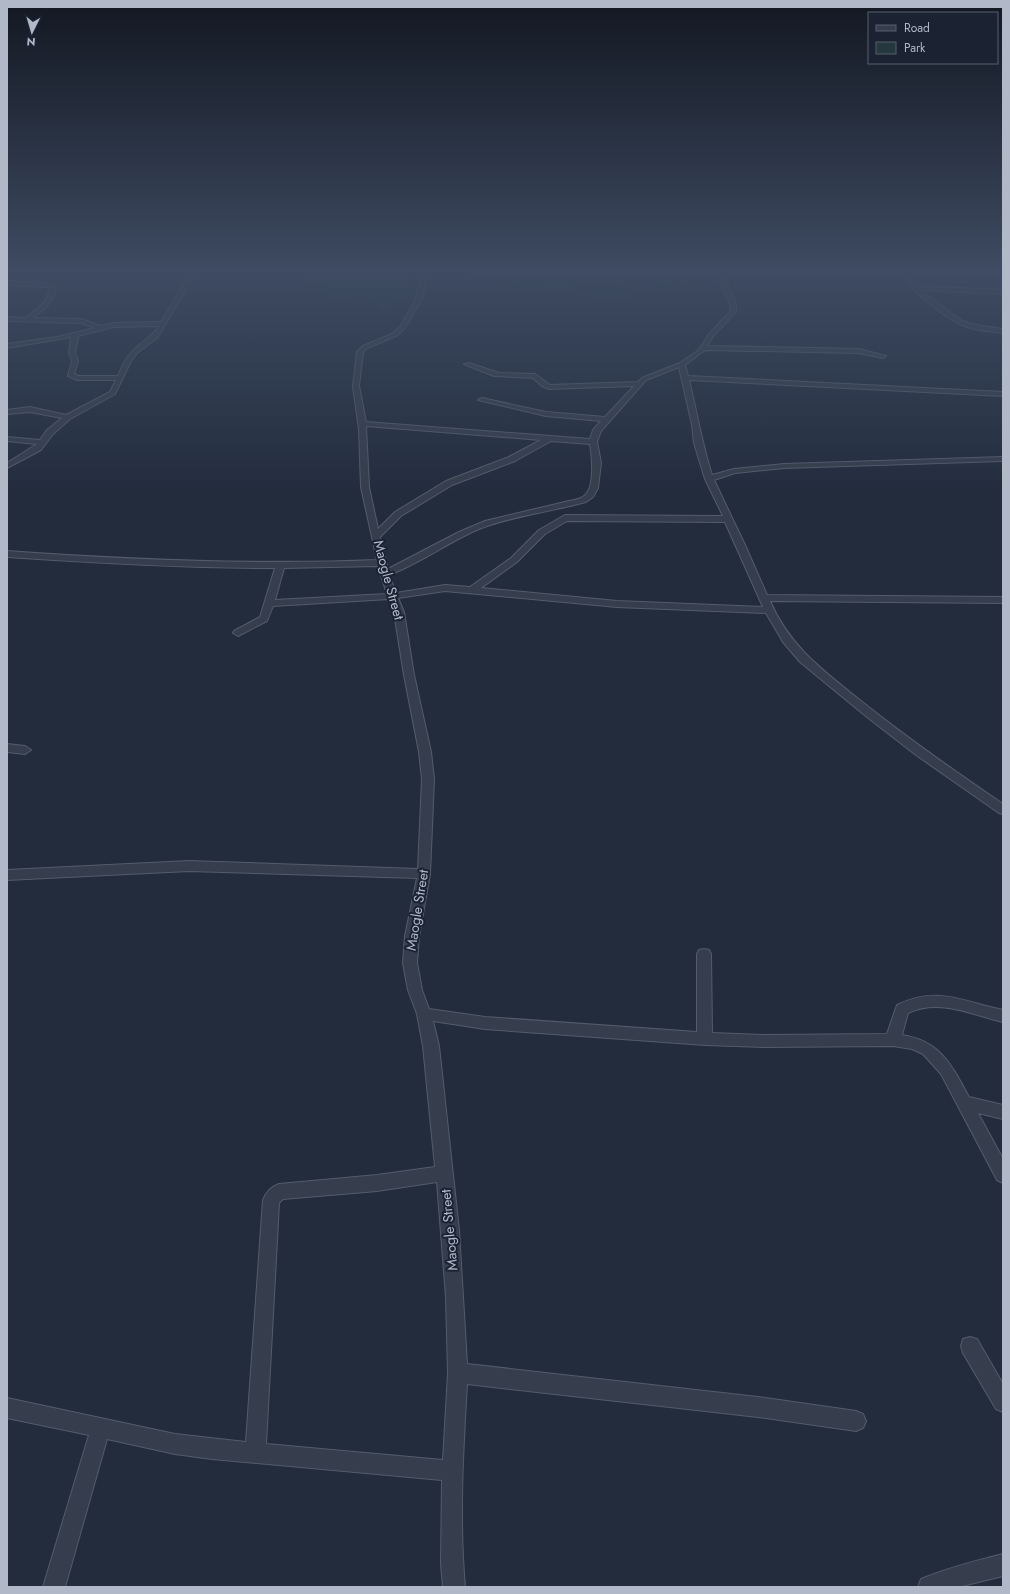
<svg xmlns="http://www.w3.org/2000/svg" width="1010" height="1594" font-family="Jost,sans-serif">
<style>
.green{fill:#24393e}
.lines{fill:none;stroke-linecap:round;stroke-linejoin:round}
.street-casing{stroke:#545c6b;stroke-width:2}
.street{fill:#363e4d;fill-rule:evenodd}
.labels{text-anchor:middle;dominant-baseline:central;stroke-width:4;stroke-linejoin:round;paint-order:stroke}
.street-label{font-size:14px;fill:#b1b9c9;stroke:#1b2332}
</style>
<rect width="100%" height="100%" fill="#222c3d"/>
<!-- green -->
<path class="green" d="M 343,269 L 404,269 L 409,296 L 381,312 L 373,296 L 328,297 L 326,286 L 305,282 L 313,271 L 343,274 Z
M 615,274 L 621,275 L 626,286 L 627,297 L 603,298 L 577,294 L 596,289 L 603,293 L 622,293 L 619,286 L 614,281 L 578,284 L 579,275 Z
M 693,274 L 695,291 C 672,291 665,298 655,275 L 667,275 L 673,283 L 669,284 L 671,288 L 682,287 L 682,285 L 677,283 L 673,275 Z
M 557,276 L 563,278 L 564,282 L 577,285 L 568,287 L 570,292 L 565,293 L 497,283 L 517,281 L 538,284 Z"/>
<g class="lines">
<!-- street casing -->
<g class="street-casing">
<path id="street" d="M 193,269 L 198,269 L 157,338 L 137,353 L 131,361 L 115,394 L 70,419 L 53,434 L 41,450 L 7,468 L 7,463 L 37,444 L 7,441 L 7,437 L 40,440 L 47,430 L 62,418 L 30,412 L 7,414 L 7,410 L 30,407 L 66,415 L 110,392 L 116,380 L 77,380 L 68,376 L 72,361 L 69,353 L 71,337 L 7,348 L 7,344 L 57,337 L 95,328 L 81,323 L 7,321 L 7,317 L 26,318 C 35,310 51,301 49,287 L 7,285 L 7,281 L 54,284 C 59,298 43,310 33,318 L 81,319 L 101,326 L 113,323 L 161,322 ZM 159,326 C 151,339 141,341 132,352 C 125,359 122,367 118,376 L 78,376 L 74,374 L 78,361 L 75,353 L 78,336 L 113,327 Z
M 422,269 L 428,269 L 422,299 L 404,329 L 396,336 L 367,348 L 363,352 L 359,386 L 366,422 L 590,439 L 593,430 L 601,421 L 546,416 L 478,400 L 482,398 L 546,412 L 605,417 L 634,386 L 549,389 L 542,386 L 533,378 L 494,376 L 464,364 L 469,363 L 499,373 L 535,374 L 550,385 L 638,382 L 642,378 L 680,363 L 699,350 L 709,334 L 730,312 L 731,307 L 720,281 L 721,273 L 497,274 L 446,269 L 1003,271 L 1003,275 L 905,274 L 916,286 L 1003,290 L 1003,294 L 920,290 L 962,321 L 976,325 L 1003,329 L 1003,333 C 988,331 971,330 958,323 C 940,314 912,290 900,274 L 727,273 C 723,287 739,298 736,312 L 713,336 L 707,346 L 859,349 L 886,356 L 883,358 L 859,353 L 705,350 L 685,365 L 688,376 L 1003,392 L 1003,396 L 689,380 C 697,412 702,444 712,475 L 734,469 L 784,464 L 1003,457 L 1003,461 L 784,468 L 735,473 L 714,480 L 745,545 L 767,595 L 1003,597 L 1003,603 L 770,601 C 789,645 820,668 856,697 C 903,735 953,770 1003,804 L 1003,814 L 999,813 L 916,755 L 867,717 L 800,662 L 783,642 L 766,613 L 617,607 L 445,591 L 398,598 L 404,612 L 414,675 L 431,752 L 434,779 L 430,874 L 419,936 L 417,963 L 422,990 L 429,1009 L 485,1017 L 697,1032 L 697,954 L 699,950 L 704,949 L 709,950 L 711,954 L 712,1033 L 765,1035 L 887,1034 L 897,1005 C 939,985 962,1002 1003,1010 L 1003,1022 C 972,1015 940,998 908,1013 L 902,1035 C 941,1041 952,1066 969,1097 L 1003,1105 L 1003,1119 L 978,1113 L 1003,1159 L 1003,1183 L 997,1180 L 941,1074 L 923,1054 L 912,1049 L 893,1046 L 765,1047 L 705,1045 L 485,1029 L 433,1021 L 439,1046 L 459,1230 L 467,1364 L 758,1397 L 856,1411 L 863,1414 L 866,1421 L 863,1428 L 856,1431 L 758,1417 L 467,1384 C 463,1451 459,1519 465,1587 L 443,1587 L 441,1564 L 442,1480 L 212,1459 L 175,1454 L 107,1439 L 65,1587 L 43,1587 L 89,1435 L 7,1418 L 7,1398 L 175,1434 L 246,1442 L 263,1200 C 266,1192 271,1187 279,1184 L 377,1175 L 435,1167 L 423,1046 L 417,1014 L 408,990 L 403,963 L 405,936 L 417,878 L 189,871 L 7,880 L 7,870 L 189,861 L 418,869 L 422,779 L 419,752 L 404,675 L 394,612 L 389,599 L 273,606 L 267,621 L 238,636 L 233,633 L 234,631 L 260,617 L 275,568 C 186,568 96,563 7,557 L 7,551 C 131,560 253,565 377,560 L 361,487 L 359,429 L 353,386 L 357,352 L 363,346 L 392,334 L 400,327 L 416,299 ZM 679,367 L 692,425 L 694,443 L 705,479 L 723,516 L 565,515 L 539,530 L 511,558 L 470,587 L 445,585 L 396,593 L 389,575 C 421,563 448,542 479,529 C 510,517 542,513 574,505 L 586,502 L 593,497 L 598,488 L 601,463 L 597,442 L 601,431 L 646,380 ZM 366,426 L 541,440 L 509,457 L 446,481 L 395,512 L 378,529 L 369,487 ZM 551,441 L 590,444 C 592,455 595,485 586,494 C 582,499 575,500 569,501 L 485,521 L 459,532 L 388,569 L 380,537 L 401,516 L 452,485 L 515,461 ZM 567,521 L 725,522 L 763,607 L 617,601 L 481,588 L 517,562 L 545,534 ZM 378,566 L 387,594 L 275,600 L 284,568 ZM 437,1182 L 446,1297 L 448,1373 L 443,1460 L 266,1444 L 279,1203 L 283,1199 L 377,1191 Z
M 7,744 L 25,746 L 31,750 L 25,754 L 7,752 Z
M 970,1337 L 977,1339 L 1003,1384 L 1003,1412 L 996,1409 L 963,1353 L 961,1346 L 963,1339 Z
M 1003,1554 L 1003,1576 L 958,1587 L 918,1587 L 921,1579 C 948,1568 975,1561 1003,1554 Z"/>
</g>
<!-- street -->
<use href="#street" class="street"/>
</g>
<!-- sky -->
<linearGradient id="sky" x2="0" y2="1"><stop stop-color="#131822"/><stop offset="0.55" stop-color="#3e4b62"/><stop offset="1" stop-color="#3e4b62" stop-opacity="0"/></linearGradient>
<rect width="1010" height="493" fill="url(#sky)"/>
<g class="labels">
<!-- street labels -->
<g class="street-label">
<text transform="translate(389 580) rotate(75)">Maogle Street</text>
<text transform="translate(417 910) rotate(-81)">Maogle Street</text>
<text transform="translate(449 1230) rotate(-95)">Maogle Street</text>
</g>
</g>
<!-- border -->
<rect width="1010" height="1594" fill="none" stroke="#b1b9c9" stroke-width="16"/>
<!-- legend -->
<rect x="868" y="12" width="130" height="52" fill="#1b2332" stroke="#575f6e"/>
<rect x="876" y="25" width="20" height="6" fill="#363e4d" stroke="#575f6e"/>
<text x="904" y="32" font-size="12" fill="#b1b9c9">Road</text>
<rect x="876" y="42" width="20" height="12" fill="#24393e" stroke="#575f6e"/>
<text x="904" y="52" font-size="12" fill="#b1b9c9">Park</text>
<!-- north arrow -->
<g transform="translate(32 32) rotate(185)" stroke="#1b2332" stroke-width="3" paint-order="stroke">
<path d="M0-3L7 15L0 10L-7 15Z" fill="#b1b9c9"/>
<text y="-6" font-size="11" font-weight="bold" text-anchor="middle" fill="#b1b9c9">N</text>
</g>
</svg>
